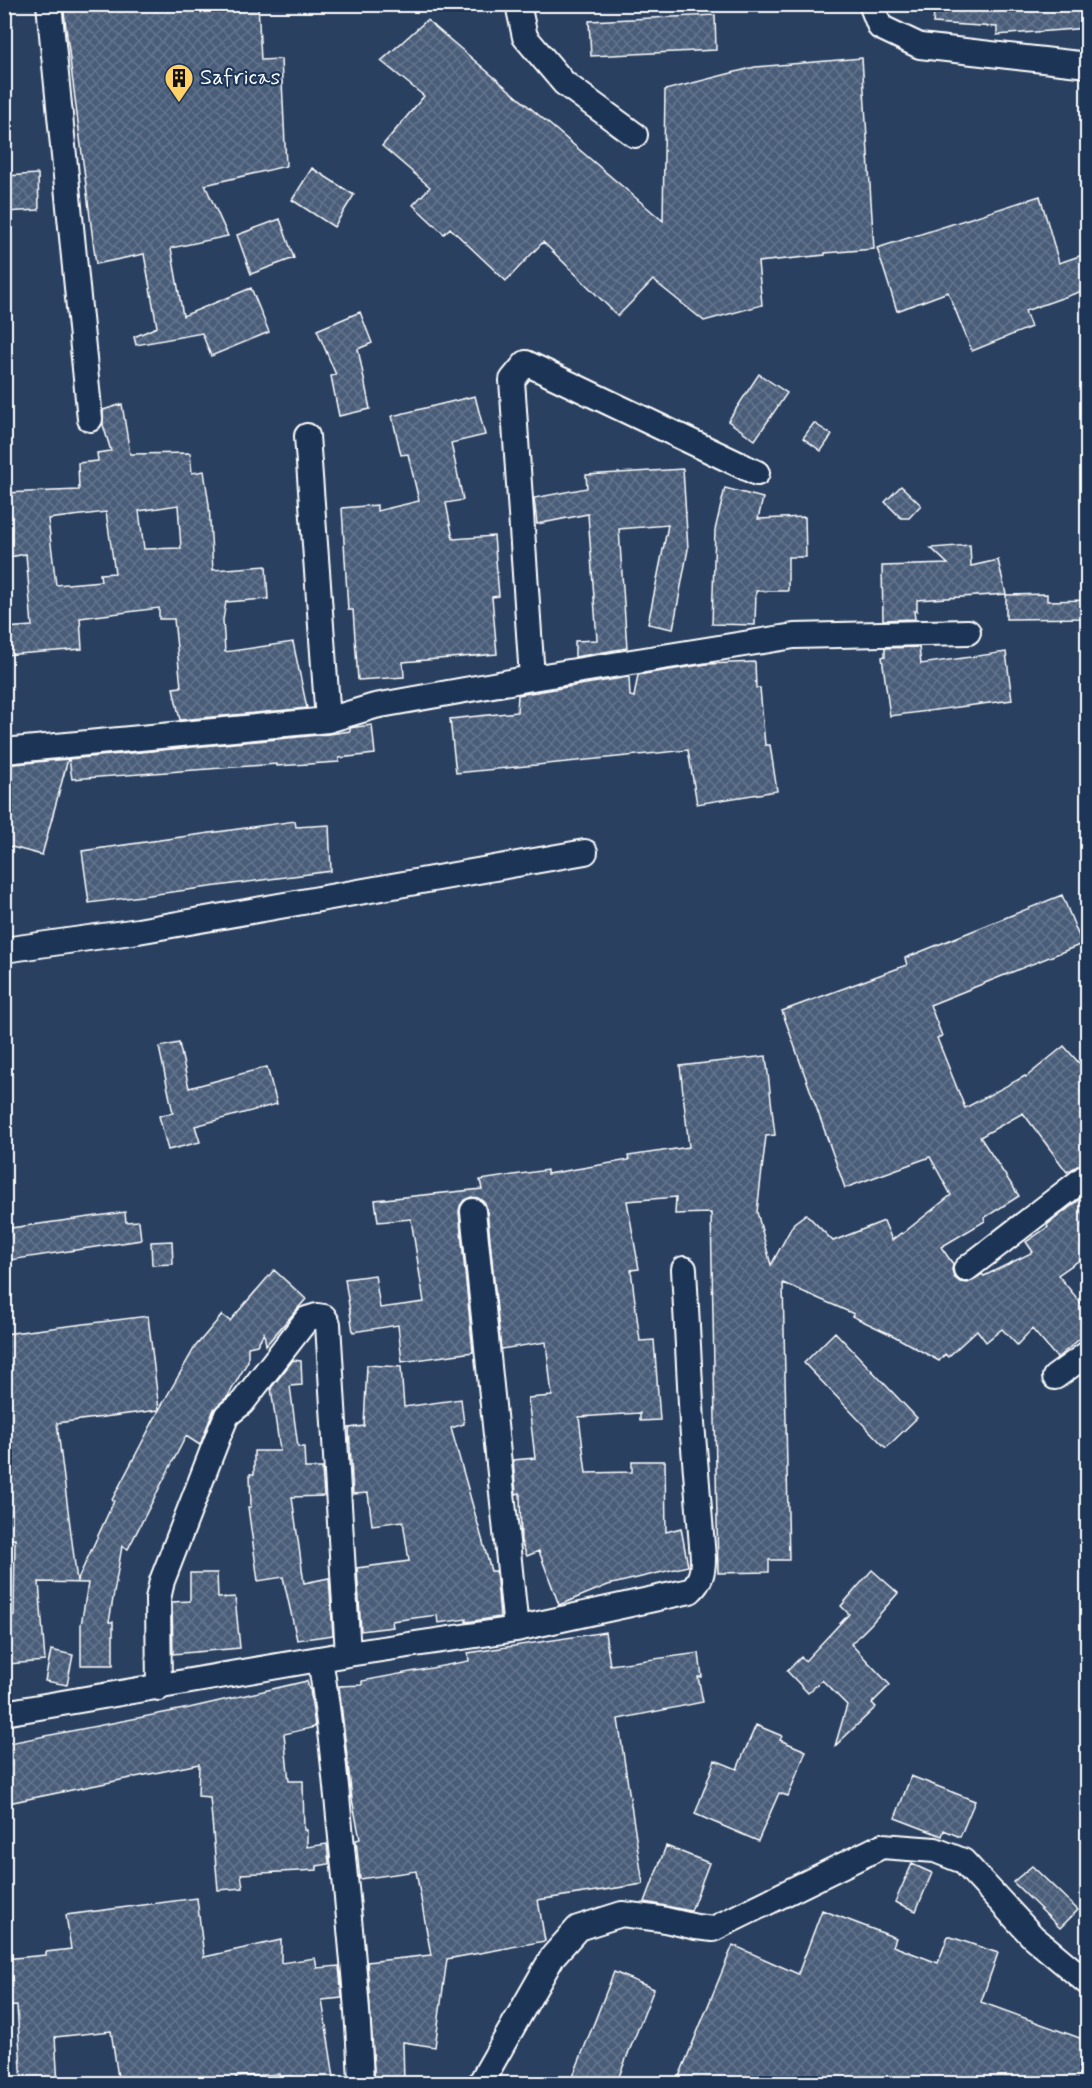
<svg xmlns="http://www.w3.org/2000/svg" width="1092" height="2088" font-family="Mynerve,sans-serif">
<style>
.built{fill:#2a4161}
.building{fill:url(#building-cross-hatch);stroke:#fff;stroke-width:1.5;fill-rule:evenodd}
.lines{fill:none;stroke-linecap:round;stroke-linejoin:round}
.minor-casing{stroke:#fff;stroke-width:28}
.minor{stroke:#1d3557;stroke-width:24}
.labels{text-anchor:middle;dominant-baseline:central;stroke-width:4.5;stroke-linejoin:round;paint-order:stroke}
.poi-label{font-size:22px;fill:#fff;stroke:#1d3557;text-anchor:start}
</style>
<defs>
<pattern id="building-cross-hatch" width="8" height="8" patternUnits="userSpaceOnUse" patternTransform="scale(1.5)"><rect width="8" height="8" fill="#4a5d79"/><path d="M0 0l8 8M0 8l8-8" fill="none" stroke="#65758d"/></pattern>
</defs>
<rect width="100%" height="100%" fill="#1d3557"/>
<filter id="ink" filterUnits="userSpaceOnUse"><feTurbulence type="fractalNoise" baseFrequency=".0167" numOctaves="2"/><feDisplacementMap in="SourceGraphic" scale="12" xChannelSelector="R" yChannelSelector="G"/><feConvolveMatrix kernelMatrix="1 2 1 2 8 2 1 2 1" color-interpolation-filters="sRGB"/></filter>
<g filter="url(#ink)">
<!-- built -->
<path class="built" d="M 5,5 L 1087,5 L 1087,2083 L 5,2083 Z"/>
<!-- building -->
<path class="building" d="M 63,4 L 258,4 L 261,60 L 281,59 L 286,166 L 205,185 L 228,236 L 171,248 L 183,316 L 251,288 L 269,332 L 211,356 L 202,333 L 136,345 L 134,337 L 157,327 L 144,254 L 96,264 Z
M 935,4 L 1088,4 L 1088,28 L 997,35 L 997,27 L 933,23 Z
M 715,15 L 716,50 L 591,56 L 589,21 Z
M 427,20 L 663,221 L 665,90 L 755,67 L 862,58 L 874,249 L 825,253 L 825,255 L 758,262 L 762,305 L 704,321 L 653,280 L 618,316 L 543,242 L 506,281 L 450,228 L 444,234 L 413,205 L 430,187 L 382,146 L 424,96 L 381,61 Z
M 312,168 L 354,195 L 334,227 L 292,200 Z
M 38,174 L 39,210 L 4,212 L 4,176 Z
M 1040,196 L 1059,263 L 1088,253 L 1088,289 L 1025,311 L 1031,327 L 972,351 L 948,292 L 897,311 L 877,248 Z
M 280,219 L 294,258 L 251,274 L 237,235 Z
M 360,312 L 372,343 L 358,349 L 370,409 L 339,416 L 331,376 L 336,375 L 317,330 Z
M 759,374 L 787,393 L 755,440 L 728,421 Z
M 475,396 L 485,435 L 451,443 L 463,500 L 446,503 L 453,539 L 494,536 L 499,596 L 492,597 L 497,654 L 403,662 L 404,677 L 358,680 L 353,610 L 348,610 L 342,508 L 377,505 L 377,511 L 419,501 L 408,454 L 401,455 L 392,416 Z
M 122,404 L 130,454 L 190,453 L 192,473 L 204,471 L 209,505 L 213,570 L 266,566 L 268,599 L 226,602 L 223,620 L 225,652 L 293,642 L 307,708 L 180,720 L 173,688 L 181,687 L 174,619 L 159,619 L 159,608 L 80,618 L 82,649 L 4,655 L 4,628 L 32,626 L 26,554 L 4,558 L 4,493 L 79,490 L 78,463 L 98,461 L 97,453 L 111,451 L 103,425 L 103,410 ZM 178,505 L 181,548 L 144,549 L 139,511 ZM 106,512 L 115,573 L 100,574 L 101,581 L 56,585 L 48,519 Z
M 814,423 L 832,435 L 821,451 L 803,438 Z
M 683,469 L 688,549 L 673,629 L 648,624 L 668,525 L 619,529 L 627,648 L 575,657 L 575,641 L 597,640 L 588,514 L 537,524 L 534,498 L 587,488 L 586,475 Z
M 901,486 L 921,505 L 909,518 L 901,518 L 885,502 Z
M 725,488 L 763,498 L 758,519 L 805,517 L 806,557 L 788,557 L 788,591 L 756,591 L 755,625 L 712,624 L 715,530 Z
M 970,545 L 971,566 L 998,560 L 1006,594 L 917,600 L 917,611 L 914,611 L 915,619 L 883,620 L 882,566 L 948,564 L 931,548 Z
M 1047,594 L 1047,601 L 1088,600 L 1088,618 L 1006,619 L 1006,595 Z
M 919,647 L 921,664 L 1006,652 L 1012,700 L 890,716 L 882,657 L 885,656 L 885,648 Z
M 755,662 L 756,688 L 760,688 L 765,745 L 770,745 L 777,791 L 697,804 L 688,750 L 456,773 L 450,719 L 517,712 L 518,695 L 629,677 L 630,696 L 634,697 L 638,675 L 707,664 Z
M 372,725 L 375,754 L 339,758 L 339,762 L 277,766 L 277,764 L 72,779 L 69,759 L 329,734 L 350,731 L 350,728 L 356,727 Z
M 68,759 L 42,855 L 4,845 L 4,765 Z
M 295,821 L 296,827 L 329,825 L 331,871 L 89,903 L 82,851 Z
M 1062,895 L 1082,944 L 930,1005 L 942,1036 L 937,1038 L 965,1108 L 1025,1076 L 1026,1077 L 1064,1046 L 1079,1063 L 1088,1056 L 1088,1160 L 1067,1172 L 1023,1113 L 980,1137 L 1019,1196 L 984,1218 L 985,1221 L 941,1247 L 953,1264 L 952,1270 L 954,1277 L 960,1282 L 968,1283 L 982,1274 L 984,1276 L 1033,1252 L 1026,1242 L 1048,1227 L 1047,1225 L 1088,1193 L 1088,1254 L 1058,1275 L 1088,1312 L 1088,1332 L 1057,1358 L 1032,1329 L 1017,1345 L 1002,1329 L 986,1342 L 977,1330 L 948,1357 L 945,1354 L 939,1361 L 894,1336 L 852,1316 L 854,1314 L 783,1283 L 789,1560 L 769,1560 L 769,1572 L 718,1573 L 711,1213 L 675,1214 L 676,1197 L 627,1201 L 639,1269 L 631,1270 L 640,1341 L 654,1340 L 660,1420 L 640,1421 L 640,1413 L 579,1417 L 586,1473 L 632,1472 L 632,1461 L 665,1461 L 666,1532 L 681,1528 L 688,1566 L 608,1585 L 559,1605 L 539,1551 L 527,1556 L 521,1541 L 520,1493 L 516,1494 L 513,1460 L 535,1458 L 528,1398 L 552,1396 L 546,1342 L 501,1349 L 487,1210 L 485,1203 L 478,1198 L 471,1197 L 464,1200 L 460,1206 L 459,1212 L 473,1352 L 402,1362 L 398,1325 L 353,1332 L 345,1279 L 375,1275 L 380,1308 L 424,1302 L 411,1219 L 378,1222 L 375,1200 L 482,1189 L 480,1180 L 547,1170 L 547,1174 L 629,1160 L 628,1156 L 689,1147 L 680,1066 L 766,1056 L 775,1135 L 766,1136 L 757,1212 L 771,1265 L 794,1223 L 806,1214 L 833,1241 L 884,1221 L 892,1240 L 901,1233 L 902,1234 L 951,1195 L 930,1157 L 845,1188 L 782,1011 L 907,965 L 905,958 Z
M 179,1043 L 189,1088 L 267,1067 L 277,1104 L 195,1126 L 200,1142 L 168,1150 L 159,1116 L 173,1113 L 159,1047 Z
M 125,1212 L 126,1222 L 139,1221 L 141,1240 L 4,1261 L 4,1229 Z
M 172,1241 L 173,1264 L 152,1265 L 151,1242 Z
M 274,1270 L 306,1299 L 266,1345 L 264,1333 L 257,1345 L 248,1347 L 248,1361 L 228,1396 L 214,1409 L 200,1445 L 186,1436 L 128,1549 L 122,1546 L 109,1622 L 113,1622 L 113,1665 L 81,1665 L 81,1625 L 88,1583 L 39,1582 L 45,1661 L 8,1664 L 5,1616 L 14,1616 L 15,1539 L 4,1540 L 4,1334 L 148,1316 L 159,1410 L 195,1347 L 222,1315 L 230,1321 ZM 159,1410 L 112,1500 L 114,1501 L 77,1581 L 57,1423 Z
M 835,1332 L 917,1418 L 886,1448 L 804,1363 Z
M 293,1360 L 301,1361 L 302,1385 L 290,1386 L 298,1447 L 304,1447 L 305,1468 L 322,1468 L 324,1496 L 292,1497 L 304,1583 L 329,1578 L 333,1635 L 297,1640 L 283,1577 L 258,1581 L 248,1507 L 251,1507 L 250,1474 L 254,1474 L 254,1451 L 280,1451 L 271,1388 Z
M 367,1365 L 401,1367 L 404,1407 L 461,1399 L 464,1424 L 451,1428 L 491,1571 L 496,1571 L 500,1617 L 466,1622 L 466,1619 L 438,1623 L 437,1615 L 392,1621 L 393,1627 L 361,1631 L 357,1568 L 409,1561 L 403,1521 L 372,1525 L 368,1493 L 353,1494 L 349,1428 L 364,1426 Z
M 872,1570 L 898,1593 L 871,1624 L 851,1644 L 890,1685 L 872,1703 L 876,1707 L 835,1746 L 847,1705 L 822,1680 L 808,1693 L 787,1671 L 801,1657 L 805,1661 L 849,1614 L 841,1606 Z
M 190,1573 L 217,1573 L 218,1598 L 235,1597 L 240,1648 L 173,1654 L 172,1602 L 190,1601 Z
M 605,1632 L 610,1665 L 699,1653 L 702,1677 L 698,1677 L 703,1702 L 618,1719 L 643,1884 L 538,1900 L 545,1941 L 447,1959 L 435,2047 L 403,2042 L 404,2084 L 375,2084 L 367,1962 L 431,1955 L 416,1871 L 360,1879 L 356,1840 L 360,1839 L 352,1799 L 339,1686 L 362,1685 L 362,1681 L 469,1661 L 468,1653 Z
M 51,1650 L 73,1655 L 67,1685 L 45,1681 Z
M 307,1681 L 309,1689 L 310,1689 L 315,1727 L 284,1734 L 289,1781 L 303,1781 L 304,1830 L 307,1830 L 307,1847 L 327,1844 L 329,1864 L 317,1866 L 317,1870 L 241,1874 L 243,1888 L 218,1890 L 210,1797 L 198,1796 L 199,1764 L 8,1803 L 4,1784 L 4,1744 L 189,1708 Z
M 756,1725 L 782,1736 L 780,1740 L 806,1751 L 788,1796 L 779,1793 L 758,1841 L 695,1814 L 715,1760 L 737,1769 Z
M 911,1776 L 975,1801 L 960,1837 L 944,1830 L 942,1836 L 895,1818 Z
M 666,1846 L 709,1863 L 691,1911 L 645,1902 Z
M 912,1864 L 932,1873 L 916,1911 L 895,1902 Z
M 1032,1866 L 1078,1910 L 1060,1928 L 1013,1882 Z
M 197,1898 L 204,1957 L 281,1940 L 281,1963 L 315,1958 L 317,1968 L 339,1966 L 342,1998 L 322,2000 L 335,2084 L 293,2084 L 292,2076 L 279,2077 L 279,2074 L 236,2077 L 236,2084 L 174,2084 L 174,2077 L 119,2084 L 111,2031 L 55,2037 L 58,2084 L 22,2084 L 17,2006 L 4,2007 L 4,1959 L 46,1955 L 46,1952 L 71,1949 L 66,1915 Z
M 822,1910 L 896,1938 L 893,1946 L 938,1963 L 948,1936 L 998,1953 L 981,2002 L 1088,2041 L 1088,2084 L 676,2084 L 733,1945 L 798,1974 Z
M 614,1972 L 654,1989 L 616,2084 L 570,2084 Z"/>
<g class="lines">
<!-- minor casing -->
<g class="minor-casing">
<path id="minor" d="M 49,4 L 90,419
M 518,4 L 525,37 L 564,83 L 635,135
M 871,4 L 880,27 L 920,46 L 1088,65
M 307,436 L 328,720
M 532,678 L 512,380 L 526,363 L 757,473
M 4,751 L 328,720 L 375,706 L 532,678 L 794,636 L 968,632
M 4,950 L 138,931 L 585,852
M 473,1211 L 516,1629
M 966,1269 L 1088,1175
M 1055,1377 L 1088,1353
M 320,1659 C 330,1718 335,1777 341,1837 C 349,1919 358,2001 361,2084
M 159,1688 L 158,1599 L 162,1581 L 219,1434 L 227,1415 L 242,1403 L 307,1319 L 317,1316 L 324,1317 L 328,1324 L 348,1654
M 4,1713 L 348,1654 L 516,1629 L 690,1591 C 701,1581 703,1572 703,1558 L 692,1423 L 684,1269
M 480,2084 L 553,1956 L 578,1928 L 622,1914 L 661,1919 L 696,1927 L 713,1929 L 882,1846 L 935,1850 L 963,1861 L 1033,1937 L 1088,1983"/>
</g>
<!-- minor -->
<use href="#minor" class="minor"/>
</g>
</g>
<!-- icons -->
<defs>
<g id="building-pin" transform="scale(1.5)"><path d="M0 17L-7.5 6A9.5 9.5 0 1 1 7.5 6Z" fill="#ffd166" stroke="#1d3557"/><path d="M-4-6H4V6H1V3H-1V6H-4ZM-2.5-4.3h1.7v1.8h-1.7ZM.8-4.3h1.7v1.8H.8ZM-2.5-1h1.7V.8h-1.7ZM.8-1h1.7V.8H.8Z" fill="#111"/></g>
</defs>
<g fill-rule="evenodd">
<use href="#building-pin" x="179" y="78"/>
</g>
<g class="labels">
<!-- poi labels -->
<g class="poi-label">
<text x="200" y="78">Safricas</text>
</g>
</g>
<!-- margin -->
<rect width="1092" height="2088" fill="none" stroke="#1d3557" stroke-width="24"/>
<rect x="12" y="12" width="1068" height="2064" fill="none" stroke="#fff" stroke-width="2" filter="url(#ink)"/>
</svg>
